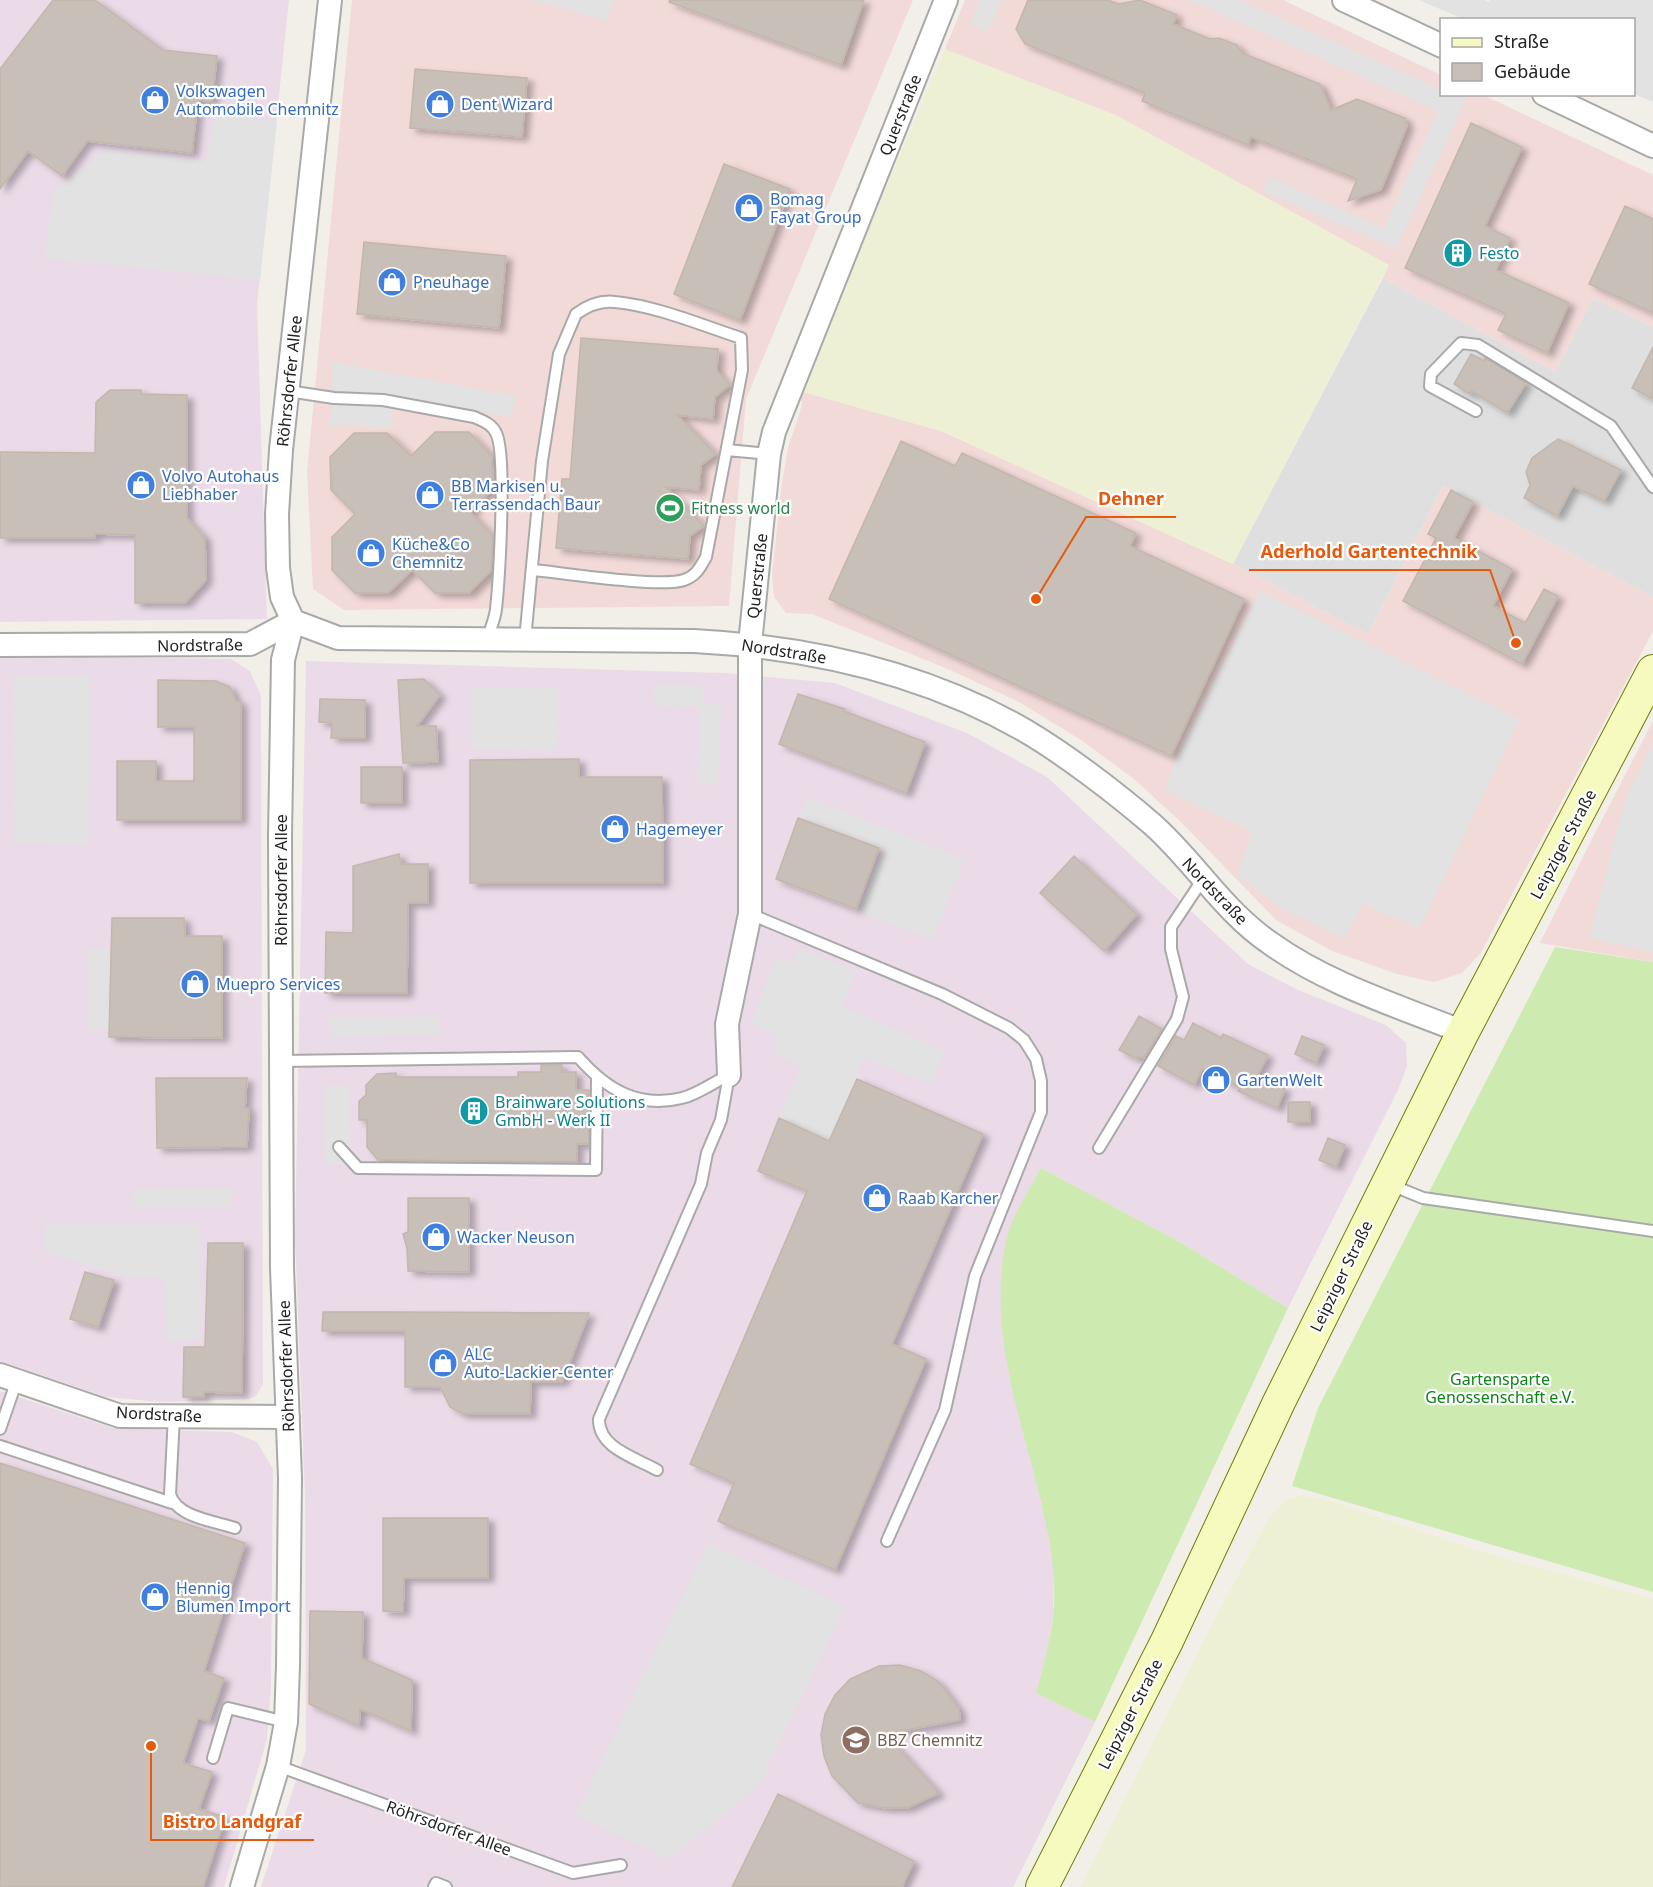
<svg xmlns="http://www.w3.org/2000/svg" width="1653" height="1887" font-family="'Noto Sans',sans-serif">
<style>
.residential{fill:#e0dfdf}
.commercial{fill:#f2dad9}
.industrial{fill:#ebdbe8}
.farmland{fill:#eef0d5}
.grass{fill:#cdebb0}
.parking{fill:#e2e2e2}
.building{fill:#c7bfb8;stroke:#c4b6ab;stroke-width:1.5;filter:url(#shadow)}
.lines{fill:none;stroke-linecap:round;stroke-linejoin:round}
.service-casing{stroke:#a9a9a9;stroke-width:14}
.minor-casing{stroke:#a9a9a9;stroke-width:26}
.secondary-casing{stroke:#707d05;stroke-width:34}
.service{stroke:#fff;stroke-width:10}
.minor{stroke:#fff;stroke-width:22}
.secondary{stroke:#f7fabf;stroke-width:32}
.labels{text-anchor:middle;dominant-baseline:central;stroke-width:4.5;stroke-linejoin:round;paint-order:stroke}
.shop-label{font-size:16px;fill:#366cbe;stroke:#fff;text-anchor:start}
.street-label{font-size:16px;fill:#222;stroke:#fff}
.culture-label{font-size:16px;fill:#0d838f;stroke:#fff;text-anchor:start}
.leisure-label{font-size:16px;fill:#27864d;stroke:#fff;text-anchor:start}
.park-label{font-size:16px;fill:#0c8416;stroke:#fff}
.education-label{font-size:16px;fill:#785e54;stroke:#fff;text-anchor:start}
.leader{fill:none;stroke:#e8590c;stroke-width:2}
.callout-dot{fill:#e8590c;stroke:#fff;stroke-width:2}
.callout-label{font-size:18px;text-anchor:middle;font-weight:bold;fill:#e8590c;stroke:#fff;stroke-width:4.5;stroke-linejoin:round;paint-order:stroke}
</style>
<defs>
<filter id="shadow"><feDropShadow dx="6" dy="4" stdDeviation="3" flood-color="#0004"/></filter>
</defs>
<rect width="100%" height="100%" fill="#f2efe9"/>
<!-- residential -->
<path class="residential" d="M 1383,278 L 1555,372 L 1593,298 L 1653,327 L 1653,597 L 1443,486 L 1368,634 L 1233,564 Z"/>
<!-- commercial -->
<path class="commercial" d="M 352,0 L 913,0 L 746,399 L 729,606 L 344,610 L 313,589 L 307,472 Z
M 965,0 L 1283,0 L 1441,75 L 1442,94 L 1483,95 L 1653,175 L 1653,327 L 1593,298 L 1555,372 L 1383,278 L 1388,266 L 945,49 Z
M 800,391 L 941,431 L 1233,564 L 1368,634 L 1443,486 L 1653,597 L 1653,631 L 1480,954 L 1462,973 L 1434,982 L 1397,974 L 1332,951 L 1276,920 L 1183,824 L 1134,779 L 1081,740 L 1019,702 L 948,669 L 812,614 L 786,613 L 774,597 L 772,575 L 782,482 L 788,448 L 802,405 Z
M 1653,721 L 1653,962 L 1540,943 L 1593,837 Z"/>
<!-- industrial -->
<path class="industrial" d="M 0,0 L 289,0 L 257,305 L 267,619 L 0,622 Z
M 0,656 L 231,659 L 250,671 L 261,696 L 263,1384 L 256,1396 L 249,1399 L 160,1402 L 106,1397 L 0,1361 Z
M 306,661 L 724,673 L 835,683 L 967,733 L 1047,777 L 1248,964 L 1296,989 L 1386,1025 L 1406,1043 L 1407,1066 L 1398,1090 L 1288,1308 L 1176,1240 L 1041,1168 L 1047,1527 L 1054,1570 L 1053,1612 L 1048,1654 L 1036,1693 L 1095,1722 L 1013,1887 L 261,1887 L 306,1750 L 305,1497 L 295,1236 Z
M 0,1391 L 113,1428 L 232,1432 L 257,1442 L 273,1469 L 271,1687 L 267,1739 L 224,1887 L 0,1887 Z"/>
<!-- farmland -->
<path class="farmland" d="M 945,49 L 1116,115 L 1389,265 L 1233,564 L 941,431 L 800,391 Z
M 1301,1496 L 1324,1499 L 1486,1553 L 1653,1599 L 1653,1887 L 1080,1887 L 1212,1624 L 1269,1518 L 1284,1501 Z"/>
<!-- grass -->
<path class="grass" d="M 1555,947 L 1653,962 L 1653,1592 L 1292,1486 L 1318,1408 Z
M 1041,1168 L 1176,1240 L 1288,1308 L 1095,1722 L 1036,1693 C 1048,1653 1058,1610 1053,1568 C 1041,1456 981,1353 1007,1237 C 1013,1214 1030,1189 1041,1168 Z"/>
<!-- parking -->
<path class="parking" d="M 531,0 L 614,0 L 606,21 Z
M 980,0 L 1001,0 L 988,32 L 970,25 Z
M 1189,0 L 1239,0 L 1441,89 L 1442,94 L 1455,95 L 1466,99 L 1396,249 L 1263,191 L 1269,177 L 1384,228 L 1438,111 Z
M 1419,0 L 1484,0 L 1489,2 L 1490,0 L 1653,0 L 1653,102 L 1634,94 L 1634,20 L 1463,19 Z
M 214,115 L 277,121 L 260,280 L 44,258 L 54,191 L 103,151 L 207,161 Z
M 333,362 L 516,396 L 511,417 L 394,398 L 392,427 L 330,425 Z
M 1260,591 L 1520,719 L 1419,929 L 1363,904 L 1344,938 L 1288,912 L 1237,876 L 1252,832 L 1165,790 L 1177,756 Z
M 90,675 L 88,845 L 14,843 L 13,676 Z
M 653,685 L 703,685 L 702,703 L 721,703 L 718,784 L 698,785 L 700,707 L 654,706 Z
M 472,687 L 558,687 L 557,750 L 472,749 Z
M 1653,743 L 1653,952 L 1589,938 L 1625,801 Z
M 807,797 L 964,859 L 933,939 L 859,912 L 884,849 L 800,817 Z
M 799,948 L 856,971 L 842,1007 L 945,1051 L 931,1084 L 864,1057 L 829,1141 L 779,1118 L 801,1066 L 772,1052 L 777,1036 L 751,1024 L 776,957 L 794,963 Z
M 88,949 L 109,949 L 109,1030 L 88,1030 Z
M 438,1016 L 439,1035 L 331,1037 L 330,1018 Z
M 324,1085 L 349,1085 L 350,1164 L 325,1164 Z
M 231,1188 L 231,1208 L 133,1207 L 133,1189 Z
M 199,1223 L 199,1340 L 167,1341 L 165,1277 L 125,1277 L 44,1251 L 45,1224 Z
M 709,1543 L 845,1607 L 759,1785 L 670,1859 L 575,1815 Z"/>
<!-- building -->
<path class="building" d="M 53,0 L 95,0 L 163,50 L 217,56 L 212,101 L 198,100 L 192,153 L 87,141 L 62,176 L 28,151 L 0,189 L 0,69 Z
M 670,0 L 864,0 L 841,65 L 669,2 Z
M 1028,0 L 1108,0 L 1118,4 L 1140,0 L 1177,15 L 1173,24 L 1210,39 L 1219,38 L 1237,45 L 1242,53 L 1320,84 L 1331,110 L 1357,99 L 1405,118 L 1407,126 L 1381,190 L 1348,201 L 1357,179 L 1251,137 L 1248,145 L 1142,101 L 1145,93 L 1025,44 L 1016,29 Z
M 415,69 L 527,78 L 522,137 L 410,128 Z
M 1471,123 L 1522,147 L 1485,226 L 1510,238 L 1496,270 L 1569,303 L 1547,353 L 1498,330 L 1506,314 L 1405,268 Z
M 724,164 L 790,189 L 740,320 L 674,294 Z
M 1625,206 L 1653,219 L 1653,313 L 1589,284 Z
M 364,242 L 506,256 L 499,328 L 357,314 Z
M 581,338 L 718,349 L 717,371 L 730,385 L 715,397 L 713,419 L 677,415 L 716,454 L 701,465 L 699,490 L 666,487 L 704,526 L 690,536 L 688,559 L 556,548 L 562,479 L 570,479 Z
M 1653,347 L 1653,399 L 1632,388 Z
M 1471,354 L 1484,361 L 1485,358 L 1526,383 L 1507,413 L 1472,391 L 1470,394 L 1454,384 Z
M 110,390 L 141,390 L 141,394 L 187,395 L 187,518 L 205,538 L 206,580 L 185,603 L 135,603 L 135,535 L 95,534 L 95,538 L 0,538 L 0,452 L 95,453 L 96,402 Z
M 435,432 L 469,432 L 492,456 L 493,488 L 470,512 L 493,536 L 491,571 L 469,593 L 435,593 L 412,570 L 388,593 L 355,593 L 332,570 L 332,537 L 355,514 L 331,490 L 330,457 L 354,433 L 387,433 L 411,456 Z
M 1558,439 L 1621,470 L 1604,501 L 1573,486 L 1557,516 L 1524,498 L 1530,485 L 1526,472 L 1532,458 Z
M 901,441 L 955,466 L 962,453 L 1136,533 L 1130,546 L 1244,599 L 1171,756 L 829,599 Z
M 1451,490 L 1473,502 L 1454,538 L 1512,569 L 1493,606 L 1525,623 L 1544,589 L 1558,596 L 1522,664 L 1403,601 L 1436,538 L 1428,534 Z
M 424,679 L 440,695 L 417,726 L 436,726 L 438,762 L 403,763 L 398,680 Z
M 158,680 L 216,681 L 230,687 L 236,701 L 241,701 L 241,820 L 117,820 L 117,761 L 156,761 L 156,781 L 194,781 L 194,727 L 158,727 Z
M 798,694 L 845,709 L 844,711 L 925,742 L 906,793 L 779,744 Z
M 320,699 L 365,700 L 365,738 L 331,738 L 332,723 L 319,722 Z
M 579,759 L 579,777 L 662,777 L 663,883 L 470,883 L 470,760 Z
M 361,767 L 402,767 L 402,803 L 361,803 Z
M 798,818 L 879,848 L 856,909 L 776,879 Z
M 399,854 L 401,864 L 428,864 L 428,903 L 408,903 L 407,993 L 325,993 L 326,932 L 353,933 L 353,866 Z
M 1074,856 L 1137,914 L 1104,951 L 1040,893 Z
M 112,918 L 184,918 L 185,936 L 222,936 L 222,1038 L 109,1037 Z
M 1139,1016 L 1162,1029 L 1144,1058 L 1139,1056 L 1137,1059 L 1119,1050 Z
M 1193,1023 L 1221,1038 L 1223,1034 L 1268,1055 L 1257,1077 L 1285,1089 L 1277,1108 L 1238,1091 L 1240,1088 L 1202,1069 L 1194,1085 L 1158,1066 L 1176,1036 L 1184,1040 Z
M 1302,1036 L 1324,1045 L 1316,1063 L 1295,1054 Z
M 541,1065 L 562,1065 L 562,1072 L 576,1072 L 576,1090 L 589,1090 L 589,1144 L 577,1144 L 577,1162 L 378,1160 L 367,1147 L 367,1120 L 359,1120 L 359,1101 L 366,1095 L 366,1085 L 377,1074 L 396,1073 L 396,1077 L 518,1077 L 518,1072 L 541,1072 Z
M 156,1078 L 247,1078 L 245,1108 L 249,1108 L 247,1147 L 157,1148 Z
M 857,1079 L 983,1134 L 892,1344 L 926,1359 L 835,1570 L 718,1521 L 734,1483 L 690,1464 L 807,1191 L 758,1171 L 779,1118 L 829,1141 Z
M 1288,1102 L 1310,1102 L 1310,1122 L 1288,1122 Z
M 1328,1138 L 1345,1145 L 1336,1167 L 1319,1160 Z
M 408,1198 L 469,1198 L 469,1272 L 408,1271 L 407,1248 L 403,1234 L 408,1232 Z
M 208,1243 L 243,1243 L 242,1393 L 204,1392 L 204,1397 L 183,1397 L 184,1347 L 205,1347 Z
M 85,1272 L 114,1280 L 98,1327 L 70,1319 Z
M 323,1312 L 393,1312 L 589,1313 L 562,1382 L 531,1382 L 530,1414 L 463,1414 L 450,1407 L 440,1387 L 405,1387 L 405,1331 L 322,1331 Z
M 0,1463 L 245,1543 L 204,1671 L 224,1678 L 209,1721 L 198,1718 L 183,1763 L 212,1772 L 199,1809 L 225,1817 L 203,1887 L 0,1887 Z
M 383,1518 L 488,1518 L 488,1578 L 404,1578 L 403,1612 L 383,1611 Z
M 310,1611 L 363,1612 L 362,1658 L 412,1680 L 411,1731 L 360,1709 L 359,1726 L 309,1704 Z
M 900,1665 L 921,1671 L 939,1682 L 959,1709 L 960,1720 L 885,1734 L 939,1793 L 907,1808 L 886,1808 L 858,1803 L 832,1776 L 824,1756 L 821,1735 L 825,1714 L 835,1695 L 850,1679 L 879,1666 Z
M 778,1794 L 914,1861 L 902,1887 L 732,1887 Z"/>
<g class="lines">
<!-- service casing -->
<g class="service-casing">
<path id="service" d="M 288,391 L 334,398 L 383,400 L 474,417 C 483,421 492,424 496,433 C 507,453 499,581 496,609 C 495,619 490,630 487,640
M 1476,411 L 1430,386 L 1431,374 L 1461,343 L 1478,345 L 1611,426 L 1653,487
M 727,450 L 769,454
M 525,640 L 542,461 L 559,354 L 576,314 C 587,306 600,300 615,302 C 657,306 701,325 741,338 L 742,370 L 706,557 C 700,568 696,576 684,580 C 661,588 563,573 534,570
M 750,914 L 942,994 L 1009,1028 L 1024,1040 L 1036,1059 L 1041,1081 L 1041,1112 L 975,1276 L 945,1410 L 887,1541
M 281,1061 L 578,1057 C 606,1089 638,1109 682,1098 C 698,1094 714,1082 729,1075
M 339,1147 L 358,1168 L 596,1170 L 597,1079
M 1099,1148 L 1177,1019 L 1183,997 L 1171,949 L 1171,927 L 1203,879
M 1391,1185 L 1423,1198 L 1653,1231
M 174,1416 L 170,1494 C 176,1517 214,1521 235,1528
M 0,1429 L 17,1380
M 0,1446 L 172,1503
M 657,1470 C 636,1458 598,1448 599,1419 L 701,1184 L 707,1153 L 721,1120 L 729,1075
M 213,1758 L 228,1708 L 286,1722
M 278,1766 L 573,1873 L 621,1865
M 434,1887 L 436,1883 L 446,1887"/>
</g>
<!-- minor casing -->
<g class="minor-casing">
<path id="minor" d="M 1344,0 L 1442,46
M 1544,94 L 1653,146
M 0,645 L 250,644 L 293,621 L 338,638 L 694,641 C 808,647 924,673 1024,730 C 1065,754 1116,793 1152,824 C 1194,861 1223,911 1270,943 C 1327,984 1398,1006 1463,1032
M 729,1075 L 727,1024 L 750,914 L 750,644 L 769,454 L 774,432 L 946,0
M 0,1375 L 120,1416 L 288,1417
M 242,1887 L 278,1766 L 286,1722 L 288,1666 L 290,1478 L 282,1268 L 280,836 L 283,660 L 293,621 L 282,597 L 278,568 L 277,514 L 281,450 L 330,0"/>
</g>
<!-- secondary casing -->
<g class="secondary-casing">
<path id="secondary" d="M 1042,1887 L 1167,1641 L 1279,1402 L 1463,1032 L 1653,671"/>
</g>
<!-- service -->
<use href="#service" class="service"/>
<!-- minor -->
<use href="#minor" class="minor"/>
<!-- secondary -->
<use href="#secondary" class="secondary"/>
</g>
<!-- icons -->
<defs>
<g id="shop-disc" transform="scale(1.5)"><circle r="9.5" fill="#3f7fe0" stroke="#fff"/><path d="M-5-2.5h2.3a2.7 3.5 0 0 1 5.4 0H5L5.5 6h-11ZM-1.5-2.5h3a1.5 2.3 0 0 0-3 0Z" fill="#fff"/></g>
<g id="building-disc" transform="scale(1.5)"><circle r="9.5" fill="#0f9aa8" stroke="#fff"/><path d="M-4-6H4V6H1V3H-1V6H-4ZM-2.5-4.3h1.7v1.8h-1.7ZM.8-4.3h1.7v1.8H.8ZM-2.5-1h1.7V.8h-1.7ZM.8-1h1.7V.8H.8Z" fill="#fff"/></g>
<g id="stadium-disc" transform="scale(1.5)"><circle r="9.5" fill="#2e9e5b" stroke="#fff"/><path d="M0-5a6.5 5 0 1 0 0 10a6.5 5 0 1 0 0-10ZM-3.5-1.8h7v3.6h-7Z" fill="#fff"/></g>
<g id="school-disc" transform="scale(1.5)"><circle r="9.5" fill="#8d6e63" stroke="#fff"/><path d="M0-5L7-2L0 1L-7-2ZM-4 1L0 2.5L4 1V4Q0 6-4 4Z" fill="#fff"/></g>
</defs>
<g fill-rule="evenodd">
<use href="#shop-disc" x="155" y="100"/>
<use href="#shop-disc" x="440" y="104"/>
<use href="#shop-disc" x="749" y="208"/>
<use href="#building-disc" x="1458" y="253"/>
<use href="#shop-disc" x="392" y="282"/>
<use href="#shop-disc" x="141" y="485"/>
<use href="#shop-disc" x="430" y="495"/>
<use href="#stadium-disc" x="670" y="508"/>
<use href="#shop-disc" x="371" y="553"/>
<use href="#shop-disc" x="615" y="829"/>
<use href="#shop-disc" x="195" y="984"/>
<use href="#shop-disc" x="1216" y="1080"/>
<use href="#building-disc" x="474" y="1111"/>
<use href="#shop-disc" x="877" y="1198"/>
<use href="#shop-disc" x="436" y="1237"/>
<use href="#shop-disc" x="443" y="1363"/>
<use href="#shop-disc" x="155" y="1597"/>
<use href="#school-disc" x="856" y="1740"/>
</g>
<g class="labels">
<!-- shop labels -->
<g class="shop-label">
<text x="176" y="91">Volkswagen<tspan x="176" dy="18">Automobile Chemnitz</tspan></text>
<text x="461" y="104">Dent Wizard</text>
<text x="770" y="199">Bomag<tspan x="770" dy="18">Fayat Group</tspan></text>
<text x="413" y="282">Pneuhage</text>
<text x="162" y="476">Volvo Autohaus<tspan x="162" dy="18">Liebhaber</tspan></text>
<text x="451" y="486">BB Markisen u.<tspan x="451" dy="18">Terrassendach Baur</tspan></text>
<text x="392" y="544">Küche&amp;Co<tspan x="392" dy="18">Chemnitz</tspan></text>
<text x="636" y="829">Hagemeyer</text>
<text x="216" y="984">Muepro Services</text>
<text x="1237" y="1080">GartenWelt</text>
<text x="898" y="1198">Raab Karcher</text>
<text x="457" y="1237">Wacker Neuson</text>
<text x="464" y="1354">ALC<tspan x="464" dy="18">Auto-Lackier-Center</tspan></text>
<text x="176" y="1588">Hennig<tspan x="176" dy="18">Blumen Import</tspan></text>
</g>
<!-- street labels -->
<g class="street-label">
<text transform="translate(900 115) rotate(-68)">Querstraße</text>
<text transform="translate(289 381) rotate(-84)">Röhrsdorfer Allee</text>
<text transform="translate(757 576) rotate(-84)">Querstraße</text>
<text transform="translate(200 645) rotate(-1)">Nordstraße</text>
<text transform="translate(784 651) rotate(9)">Nordstraße</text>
<text transform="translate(1563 844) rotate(-62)">Leipziger Straße</text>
<text transform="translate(281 880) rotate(-90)">Röhrsdorfer Allee</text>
<text transform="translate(1215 891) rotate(46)">Nordstraße</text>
<text transform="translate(1341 1276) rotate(-64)">Leipziger Straße</text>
<text transform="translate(286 1366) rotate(-92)">Röhrsdorfer Allee</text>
<text transform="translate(159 1414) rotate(3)">Nordstraße</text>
<text transform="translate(1130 1714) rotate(-63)">Leipziger Straße</text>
<text transform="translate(449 1828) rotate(20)">Röhrsdorfer Allee</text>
</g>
<!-- culture labels -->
<g class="culture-label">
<text x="1479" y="253">Festo</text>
<text x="495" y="1102">Brainware Solutions<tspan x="495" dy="18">GmbH - Werk II</tspan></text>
</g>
<!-- leisure labels -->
<g class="leisure-label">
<text x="691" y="508">Fitness world</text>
</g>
<!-- park labels -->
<g class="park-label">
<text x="1500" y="1379">Gartensparte<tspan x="1500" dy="18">Genossenschaft e.V.</tspan></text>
</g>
<!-- education labels -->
<g class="education-label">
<text x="877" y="1740">BBZ Chemnitz</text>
</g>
</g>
<!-- callouts -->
<path class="leader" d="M1036 599L1086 517H1176M1516 643L1490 570H1249M151 1746L151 1840H314"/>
<g class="callout-dot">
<circle cx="1036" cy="599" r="6"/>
<circle cx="1516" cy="643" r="6"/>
<circle cx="151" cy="1746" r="6"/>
</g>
<g class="callout-label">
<text x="1131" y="505">Dehner</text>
<text x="1369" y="558">Aderhold Gartentechnik</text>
<text x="232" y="1828">Bistro Landgraf</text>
</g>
<!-- legend -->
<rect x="1440" y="18" width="195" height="78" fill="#ffffff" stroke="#a7a7a7" stroke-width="1.5"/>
<rect x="1452" y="38" width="30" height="9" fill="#f7fabf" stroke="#a7a7a7" stroke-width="1.5"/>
<text x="1494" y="48" font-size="18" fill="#222222">Straße</text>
<rect x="1452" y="63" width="30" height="18" fill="#c7bfb8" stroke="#a7a7a7" stroke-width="1.5"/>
<text x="1494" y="78" font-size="18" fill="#222222">Gebäude</text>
</svg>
